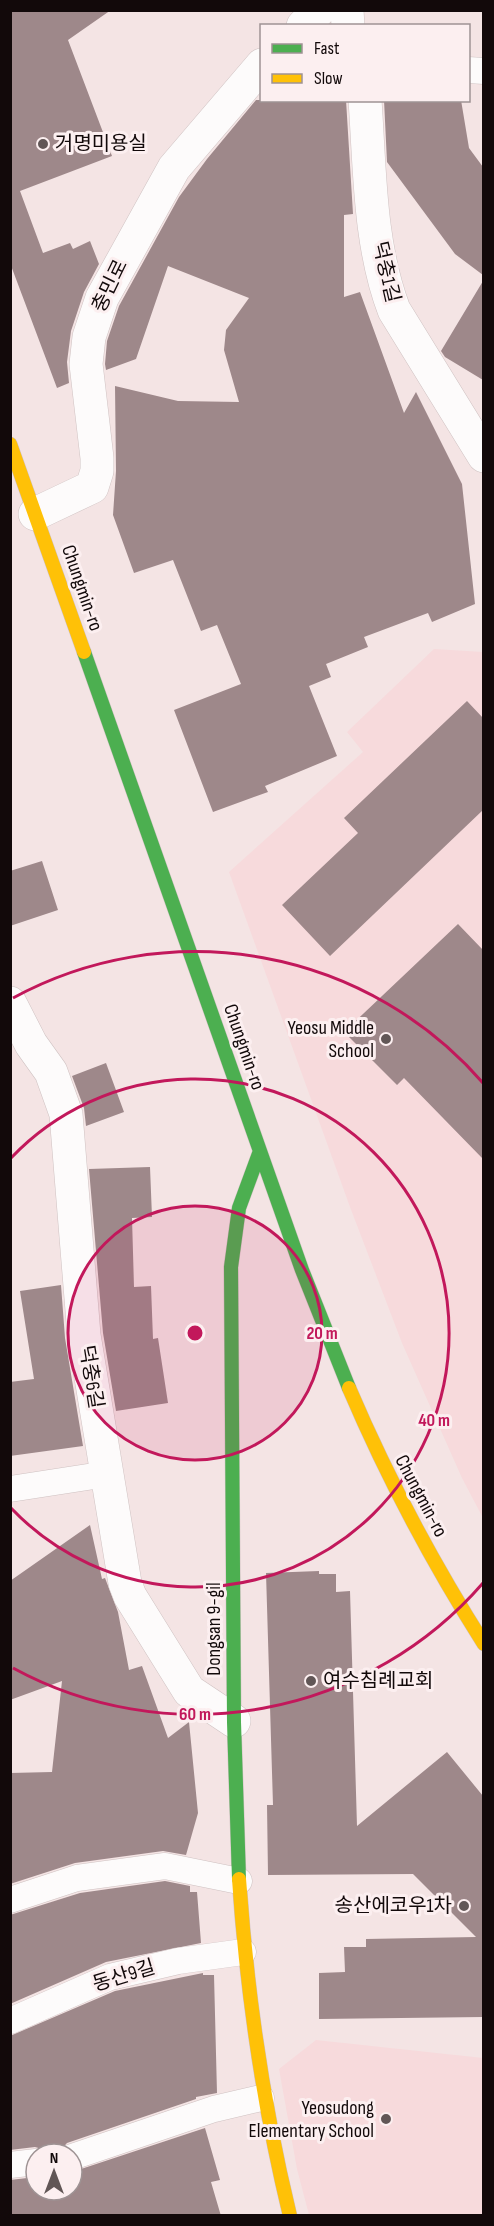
<svg xmlns="http://www.w3.org/2000/svg" width="494" height="2226" font-family="'Sofia Sans Condensed','Noto Sans KR',sans-serif">
<style>
.built{fill:#f7dadc}
.building{fill:#9e888a}
.lines{fill:none;stroke-linecap:round;stroke-linejoin:round}
.lane-casing{stroke:#cfc2c2;stroke-width:27}
.street-casing{stroke:#cfc2c2;stroke-width:34}
.fast-casing{stroke:#cfc2c2;stroke-width:15}
.slow-casing{stroke:#cfc2c2;stroke-width:15}
.lane{stroke:#fdfbfb;stroke-width:26}
.street{stroke:#fdfbfb;stroke-width:33}
.fast{stroke:#4caf50;stroke-width:14}
.slow{stroke:#ffc107;stroke-width:14}
.ring{fill:none;stroke:#c2185b;stroke-width:3}
.poi-dot{fill:#615656;stroke:#fceff0;stroke-width:2}
.labels{text-anchor:middle;dominant-baseline:central;stroke-width:6;stroke-linejoin:round;paint-order:stroke}
.poi-label{font-size:20px;fill:#12090a;stroke:#fceff0;text-anchor:end}
.street-label{font-size:20px;fill:#12090a;stroke:#fceff0}
.centre{fill:#c2185b;stroke:#fceff0;stroke-width:3}
.ring-label{font-size:18px;text-anchor:middle;font-weight:bold;fill:#c2185b;stroke:#fceff0;stroke-width:6;stroke-linejoin:round;paint-order:stroke}
</style>
<rect width="100%" height="100%" fill="#f4e4e4"/>
<!-- built -->
<path class="built" d="M 434,649 L 483,652 L 483,1518 L 462,1478 L 402,1343 L 350,1207 L 229,872 L 363,752 L 347,732 Z
M 316,2040 L 483,2058 L 483,2215 L 309,2215 L 297,2169 L 279,2069 Z"/>
<!-- building -->
<path class="building" d="M 10,10 L 111,10 L 68,40 L 112,156 L 20,191 L 43,253 L 70,243 L 73,249 L 90,241 L 99,264 L 84,292 L 71,331 L 67,362 L 69,383 L 57,388 L 10,263 Z
M 256,100 L 346,100 L 353,214 L 344,215 L 344,297 L 360,292 L 404,413 L 416,392 L 462,484 L 475,604 L 432,622 L 428,613 L 364,637 L 368,647 L 326,664 L 331,677 L 309,686 L 337,756 L 265,786 L 268,792 L 213,812 L 174,710 L 241,684 L 217,625 L 201,631 L 173,560 L 134,573 L 113,515 L 116,471 L 115,386 L 178,401 L 239,402 L 224,350 L 226,330 L 249,298 L 168,266 L 136,359 L 106,370 L 105,364 L 107,341 L 119,306 L 179,197 L 207,159 Z
M 384,100 L 461,100 L 469,148 L 483,167 L 483,275 L 455,254 L 387,162 Z
M 483,281 L 483,380 L 445,357 L 441,351 Z
M 467,701 L 483,718 L 483,810 L 330,956 L 282,905 L 358,833 L 344,818 Z
M 42,861 L 58,910 L 10,926 L 10,871 Z
M 458,924 L 483,950 L 483,1159 L 404,1078 L 397,1085 L 344,1032 Z
M 106,1063 L 124,1112 L 86,1126 L 84,1108 L 72,1076 Z
M 150,1167 L 152,1217 L 132,1218 L 134,1287 L 151,1286 L 153,1339 L 158,1338 L 168,1403 L 116,1411 L 103,1333 L 89,1169 Z
M 61,1285 L 65,1338 L 83,1446 L 10,1456 L 10,1382 L 34,1379 L 20,1291 Z
M 90,1525 L 102,1579 L 105,1578 L 118,1612 L 129,1670 L 142,1666 L 168,1738 L 189,1722 L 198,1813 L 186,1855 L 163,1851 L 75,1863 L 10,1884 L 10,1773 L 52,1772 L 62,1681 L 10,1700 L 10,1581 Z
M 319,1571 L 319,1574 L 336,1574 L 336,1592 L 350,1591 L 357,1826 L 447,1752 L 483,1796 L 483,2017 L 319,2019 L 319,1973 L 345,1972 L 344,1947 L 366,1947 L 366,1939 L 476,1937 L 413,1874 L 268,1875 L 267,1805 L 273,1805 L 266,1573 Z
M 165,1881 L 190,1886 L 190,1892 L 197,1892 L 201,1943 L 106,1962 L 10,2004 L 10,1915 L 80,1893 Z
M 203,1973 L 203,1975 L 214,1975 L 217,2093 L 196,2097 L 196,2099 L 67,2143 L 57,2154 L 48,2154 L 42,2149 L 35,2147 L 10,2150 L 10,2036 L 115,1991 Z
M 205,2128 L 220,2180 L 211,2182 L 221,2216 L 10,2216 L 10,2180 L 36,2177 L 36,2190 L 72,2190 L 72,2172 Z"/>
<g class="lines">
<!-- lane casing -->
<g class="lane-casing">
<path id="lane" d="M 468,70 L 484,71
M 10,1489 L 107,1474
M 10,1900 L 77,1878 L 165,1866 L 239,1881
M 10,2021 L 110,1977 L 178,1961 L 243,1952
M 72,2157 L 214,2109 L 261,2098
M 10,2165 L 36,2162"/>
</g>
<!-- street casing -->
<g class="street-casing">
<path id="street" d="M 347,10 L 348,26
M 303,26 L 319,10
M 365,100 C 370,170 369,244 394,310 L 484,456
M 35,514 L 92,487 L 97,471 L 97,458 L 86,364 L 89,337 L 102,298 L 174,168 L 262,65
M 10,1003 L 31,1044 L 51,1072 L 66,1114 L 84,1335 L 125,1583 L 130,1596 L 189,1691 L 234,1721"/>
</g>
<!-- fast casing -->
<g class="fast-casing">
<path id="fast" d="M 84,652 L 302,1270 L 349,1388
M 239,1879 L 234,1722 L 231,1267 L 239,1208 L 260,1151"/>
</g>
<!-- slow casing -->
<g class="slow-casing">
<path id="slow" d="M 10,444 L 84,652
M 349,1388 C 387,1477 432,1562 484,1644
M 239,1879 C 247,1994 263,2105 290,2216"/>
</g>
<!-- lane -->
<use href="#lane" class="lane"/>
<!-- street -->
<use href="#street" class="street"/>
<!-- fast -->
<use href="#fast" class="fast"/>
<!-- slow -->
<use href="#slow" class="slow"/>
</g>
<!-- distance rings -->
<circle cx="195" cy="1333" r="127" fill="#c2185b" fill-opacity=".12"/>
<g class="ring">
<circle cx="195" cy="1333" r="127"/>
<path d="M11 1158A254 254 0 1 1 11 1508"/>
<path d="M483 1583A381 381 0 0 1 13 1668M13 998A381 381 0 0 1 483 1083"/>
</g>
<!-- markers -->
<g class="poi-dot">
<circle cx="43" cy="144" r="6"/>
<circle cx="386" cy="1039" r="6"/>
<circle cx="311" cy="1681" r="6"/>
<circle cx="464" cy="1906" r="6"/>
<circle cx="386" cy="2119" r="6"/>
</g>
<g class="labels">
<!-- poi labels -->
<g class="poi-label">
<text x="55" y="144" text-anchor="start">거명미용실</text>
<text x="374" y="1028">Yeosu Middle<tspan x="374" dy="23">School</tspan></text>
<text x="323" y="1681" text-anchor="start">여수침례교회</text>
<text x="452" y="1906">송산에코우1차</text>
<text x="374" y="2108">Yeosudong<tspan x="374" dy="23">Elementary School</tspan></text>
</g>
<!-- street labels -->
<g class="street-label">
<text transform="translate(386 272) rotate(77)">덕충1길</text>
<text transform="translate(110 286) rotate(-64)">충민로</text>
<text transform="translate(82 588) rotate(71)">Chungmin-ro</text>
<text transform="translate(244 1047) rotate(71)">Chungmin-ro</text>
<text transform="translate(91 1377) rotate(81)">덕충6길</text>
<text transform="translate(421 1496) rotate(62)">Chungmin-ro</text>
<text transform="translate(214 1629) rotate(-90)">Dongsan 9-gil</text>
<text transform="translate(124 1976) rotate(-17)">동산9길</text>
</g>
</g>
<circle cx="195" cy="1333" r="9" class="centre"/>
<g class="ring-label">
<text x="322" y="1339">20 m</text>
<text x="434" y="1426">40 m</text>
<text x="195" y="1720">60 m</text>
</g>
<!-- border -->
<rect width="494" height="2226" fill="none" stroke="#12090a" stroke-width="24"/>
<!-- legend -->
<rect x="260" y="24" width="210" height="78" fill="#fceff0" stroke="#9e9394" stroke-width="1.5"/>
<rect x="272" y="44" width="30" height="9" fill="#4caf50" stroke="#9e9394" stroke-width="1.5"/>
<text x="314" y="54" font-size="18" fill="#12090a">Fast</text>
<rect x="272" y="74" width="30" height="9" fill="#ffc107" stroke="#9e9394" stroke-width="1.5"/>
<text x="314" y="84" font-size="18" fill="#12090a">Slow</text>
<!-- north arrow -->
<g transform="translate(54 2172)"><circle r="28" fill="#fceff0" stroke="#9e9394" stroke-width="1.5"/>
<path d="M0-4.5L10 22L0 15L-10 22Z" fill="#615656"/>
<text y="-9" font-size="16" font-weight="bold" text-anchor="middle" fill="#12090a">N</text>
</g>
</svg>
